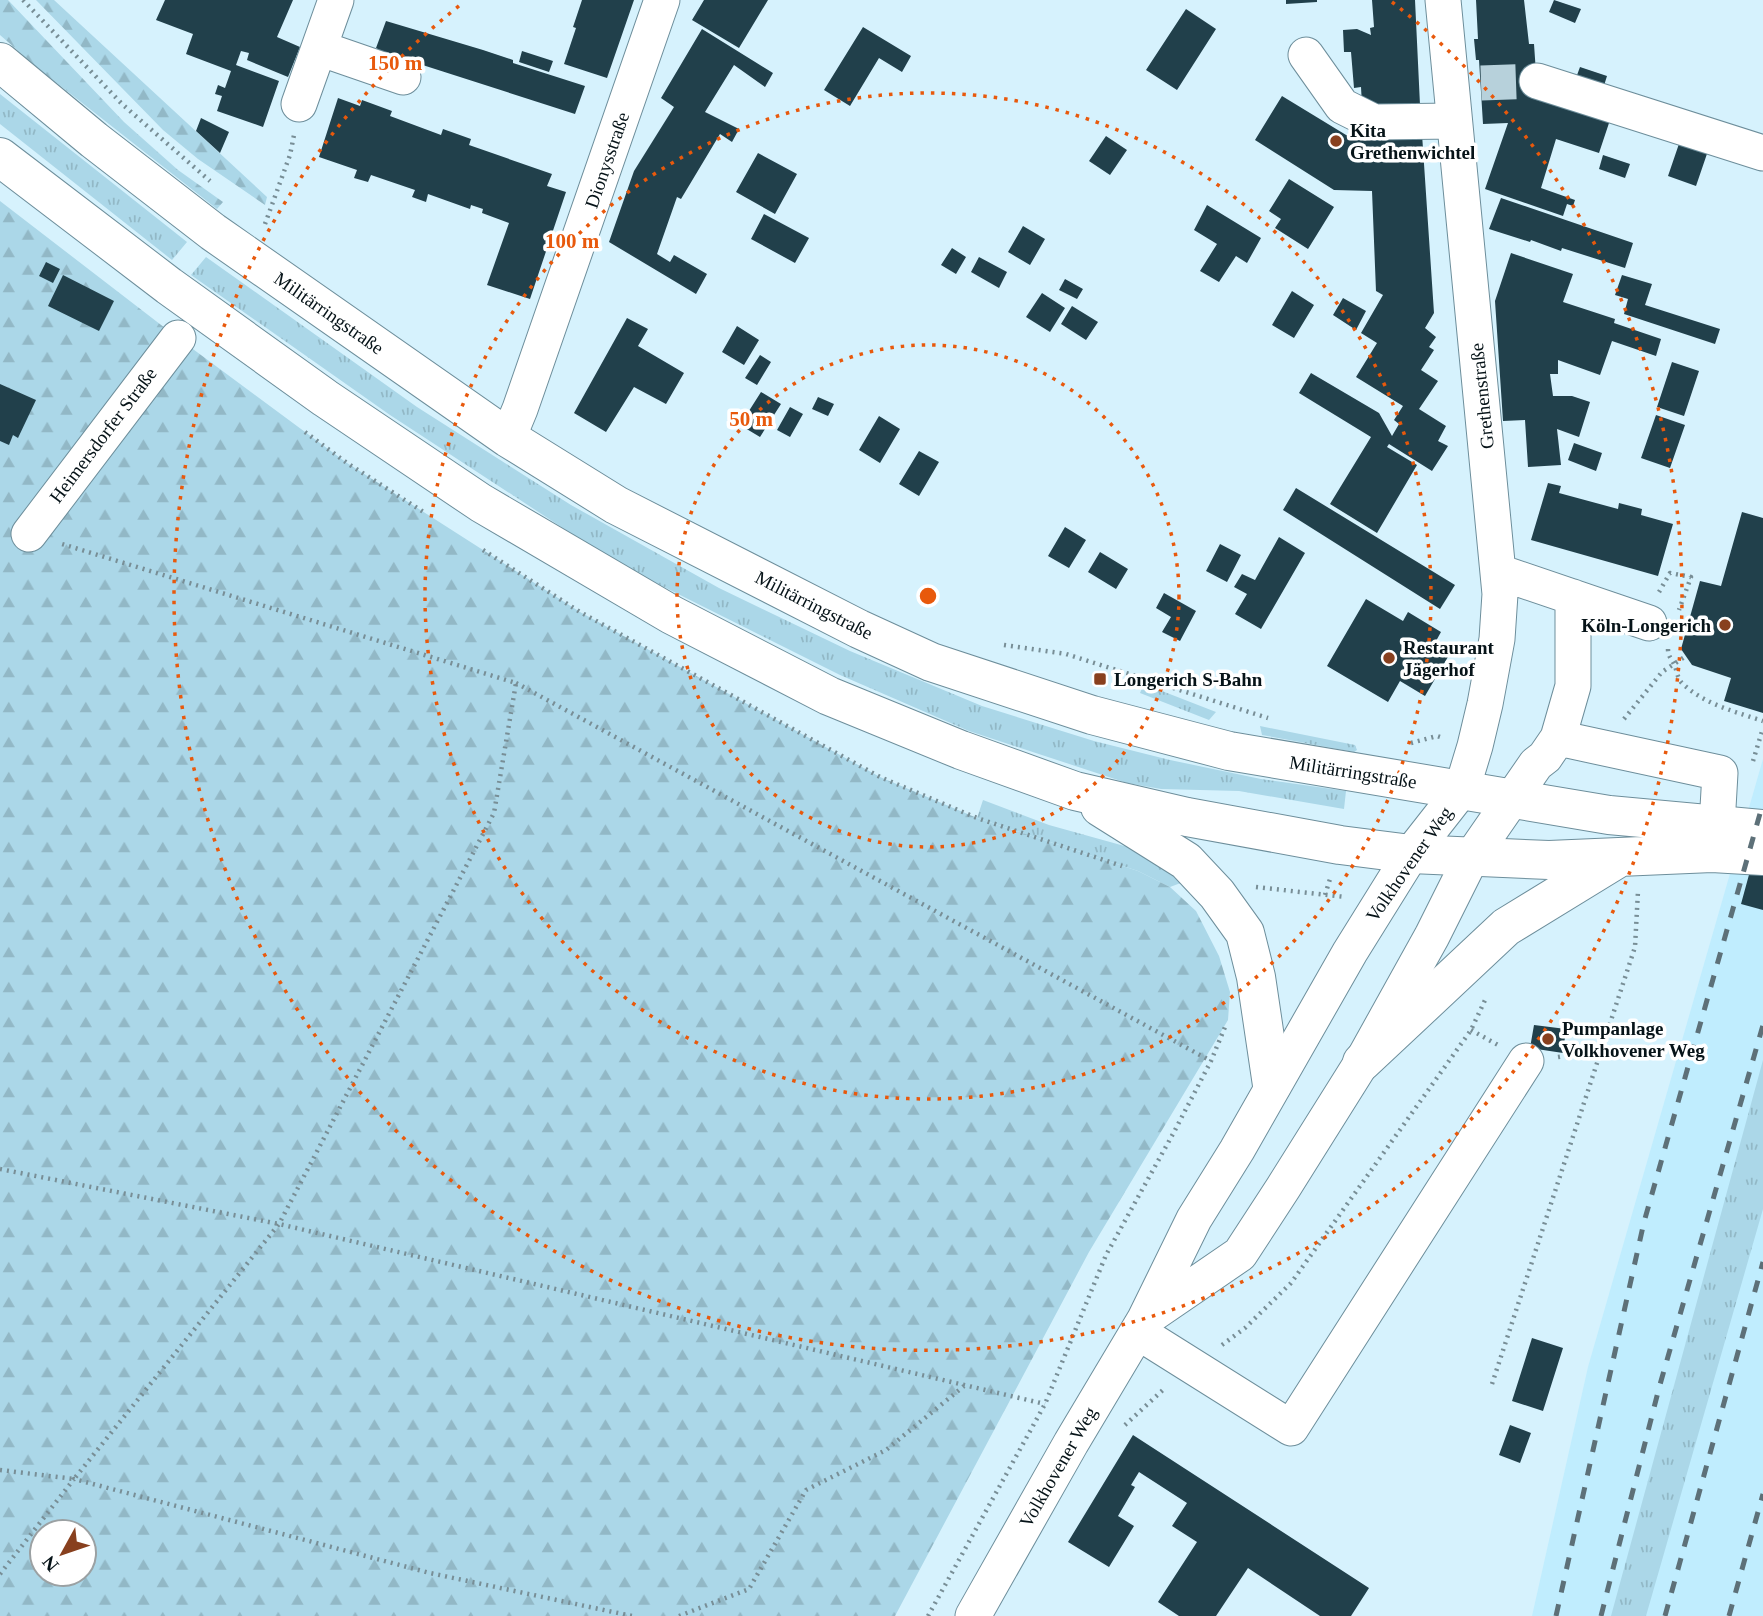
<svg xmlns="http://www.w3.org/2000/svg" width="1763" height="1616" font-family="'Times New Roman',serif">
<style>
.built{fill:#c0edfe}
.grass{fill:url(#grass-tufts)}
.forest{fill:url(#forest-firs);fill-rule:evenodd}
.building{fill:#21404b}
.lines{fill:none;stroke-linecap:round;stroke-linejoin:round}
.minor-tunnel{stroke:#b7d1db;stroke-width:35;stroke-dasharray:35 18;stroke-linecap:butt}
.minor-casing{stroke:#6d8e9b;stroke-width:37}
.major-casing{stroke:#6d8e9b;stroke-width:40}
.path{stroke:#788e96;stroke-width:4.5;stroke-dasharray:2 5;stroke-linecap:butt}
.minor{stroke:#fff;stroke-width:35}
.major{stroke:#fff;stroke-width:38}
.rail{stroke:#5d7078;stroke-width:5;stroke-dasharray:12 12;stroke-linecap:butt}
.ring{fill:none;stroke:#e8590c;stroke-width:3.5;stroke-dasharray:3.5 7}
.poi-dot{fill:#88401e;stroke:#fff;stroke-width:2.5}
.labels{text-anchor:middle;dominant-baseline:central;stroke-width:7;stroke-linejoin:round;paint-order:stroke}
.poi-label{font-size:19px;font-weight:bold;fill:#061318;stroke:#fff;text-anchor:start}
.street-label{font-size:19px;fill:#061318;stroke:#fff}
.centre{fill:#e8590c;stroke:#fff;stroke-width:3.5}
.ring-label{font-size:21px;text-anchor:middle;font-weight:bold;fill:#e8590c;stroke:#fff;stroke-width:7;stroke-linejoin:round;paint-order:stroke}
</style>
<defs>
<pattern id="grass-tufts" width="24" height="20" patternUnits="userSpaceOnUse" patternTransform="scale(1.75)"><rect width="24" height="20" fill="#abd7e8"/><path d="M3 7l-1-3M5 7V3M7 7l1-3M15 17l-1-3M17 17v-4M19 17l1-3" fill="none" stroke="#92b8c6"/></pattern>
<pattern id="forest-firs" width="22" height="20" patternUnits="userSpaceOnUse" patternTransform="scale(1.75)"><rect width="22" height="20" fill="#abd7e8"/><path d="M5 1l3.5 6h-7zM16 11l3.5 6h-7z" fill="#92b8c6"/></pattern>
</defs>
<rect width="100%" height="100%" fill="#d6f2fd"/>
<!-- built -->
<path class="built" d="M 1763,759 L 1763,1616 L 1532,1616 L 1588,1367 Z"/>
<!-- grass -->
<path class="grass" d="M 0,94 L 187,242 L 172,260 L 0,124 Z
M 206,257 L 417,407 L 571,505 L 719,588 L 850,651 L 982,706 L 1094,741 L 1170,760 L 1261,779 L 1346,791 L 1344,809 L 1239,791 L 1161,789 L 1127,783 L 969,731 L 840,675 L 618,564 L 390,415 L 191,275 Z
M 1144,684 L 1216,712 L 1209,720 L 1140,693 Z
M 1260,726 L 1355,745 L 1357,750 L 1354,752 L 1262,735 Z
M 983,800 L 1049,825 L 1128,847 L 1149,856 L 1186,881 L 1170,887 L 1138,871 L 977,818 Z
M 1763,1060 L 1763,1209 L 1646,1616 L 1611,1616 Z"/>
<!-- forest -->
<path class="forest" d="M 0,0 L 8,0 L 124,122 L 178,170 L 223,202 L 217,209 L 39,69 L 0,35 Z
M 36,0 L 54,0 L 267,197 L 265,205 L 198,159 L 163,130 Z
M 0,201 L 178,338 L 347,463 L 580,612 L 880,777 L 977,818 L 1138,871 L 1170,887 L 1196,911 L 1219,956 L 1230,992 L 1228,1020 L 1089,1252 L 895,1616 L 0,1616 ZM 42,1532 L 84,1532 L 84,1574 L 42,1574 Z"/>
<!-- building -->
<path class="building" d="M 165,0 L 293,0 L 277,37 L 300,47 L 288,77 L 247,60 L 249,53 L 241,51 L 236,65 L 279,81 L 263,127 L 217,111 L 222,96 L 215,94 L 218,85 L 225,88 L 231,71 L 186,54 L 193,34 L 156,20 Z
M 582,0 L 634,0 L 607,78 L 564,64 L 576,28 L 573,27 Z
M 704,0 L 768,0 L 739,48 L 692,20 Z
M 1286,0 L 1317,0 L 1317,2 L 1286,4 Z
M 1372,0 L 1415,0 L 1420,105 L 1362,105 L 1361,87 L 1354,88 L 1351,52 L 1344,52 L 1343,30 L 1357,29 L 1371,35 L 1370,28 L 1374,27 Z
M 1476,0 L 1524,0 L 1529,44 L 1534,44 L 1536,73 L 1612,114 L 1599,153 L 1556,139 L 1541,188 L 1575,200 L 1573,206 L 1567,204 L 1563,216 L 1485,189 L 1508,123 L 1483,124 L 1479,60 L 1476,60 L 1474,39 L 1478,39 Z
M 1554,0 L 1581,9 L 1575,23 L 1549,12 Z
M 1186,9 L 1216,29 L 1177,90 L 1146,70 Z
M 386,21 L 483,50 L 513,60 L 513,63 L 585,86 L 575,114 L 382,52 L 376,48 Z
M 863,27 L 911,56 L 902,72 L 879,58 L 850,106 L 824,90 Z
M 702,29 L 773,73 L 765,87 L 734,65 L 705,112 L 739,129 L 732,142 L 720,134 L 681,199 L 677,197 L 657,254 L 670,262 L 674,255 L 707,274 L 696,294 L 609,242 L 634,171 L 674,107 L 661,98 Z
M 522,51 L 553,61 L 549,72 L 519,62 Z
M 1580,67 L 1607,76 L 1601,95 L 1573,86 Z
M 1282,96 L 1351,138 L 1422,134 L 1434,313 L 1425,328 L 1436,337 L 1429,347 L 1434,350 L 1421,370 L 1438,381 L 1419,409 L 1446,426 L 1438,441 L 1448,446 L 1432,471 L 1389,444 L 1387,447 L 1417,465 L 1377,533 L 1330,504 L 1371,437 L 1299,393 L 1311,373 L 1379,413 L 1392,436 L 1399,424 L 1394,420 L 1403,406 L 1356,377 L 1377,343 L 1361,333 L 1383,295 L 1376,291 L 1372,191 L 1334,190 L 1255,140 Z
M 338,98 L 360,106 L 362,100 L 392,111 L 390,116 L 441,135 L 443,129 L 471,139 L 469,145 L 552,174 L 547,186 L 566,192 L 530,299 L 487,285 L 509,223 L 482,213 L 483,209 L 471,205 L 470,209 L 428,194 L 426,202 L 412,197 L 415,190 L 371,175 L 368,182 L 354,178 L 357,170 L 319,157 Z
M 201,118 L 229,132 L 220,153 L 196,131 Z
M 1682,135 L 1710,145 L 1696,186 L 1668,176 Z
M 1106,136 L 1127,150 L 1110,175 L 1089,161 Z
M 758,153 L 797,174 L 775,214 L 736,192 Z
M 1603,155 L 1630,164 L 1625,178 L 1599,169 Z
M 1289,179 L 1334,207 L 1308,249 L 1275,228 L 1281,219 L 1269,211 Z
M 1501,198 L 1633,243 L 1625,268 L 1562,248 L 1561,251 L 1531,240 L 1530,242 L 1489,229 Z
M 1207,205 L 1261,238 L 1247,263 L 1236,256 L 1219,282 L 1200,271 L 1217,244 L 1194,230 Z
M 764,214 L 809,238 L 795,263 L 751,239 Z
M 1023,226 L 1045,239 L 1030,265 L 1008,252 Z
M 952,248 L 966,257 L 956,274 L 941,265 Z
M 1511,253 L 1573,274 L 1563,302 L 1615,319 L 1614,323 L 1661,339 L 1656,356 L 1612,341 L 1600,375 L 1558,360 L 1558,374 L 1550,374 L 1553,396 L 1572,396 L 1590,402 L 1579,437 L 1557,429 L 1561,465 L 1528,467 L 1525,420 L 1503,421 L 1495,301 Z
M 979,257 L 1007,272 L 999,288 L 971,272 Z
M 46,262 L 60,269 L 53,283 L 39,276 Z
M 63,275 L 114,301 L 99,331 L 48,306 Z
M 1622,275 L 1652,284 L 1645,305 L 1720,329 L 1715,344 L 1624,314 L 1628,299 L 1615,295 Z
M 1065,279 L 1083,289 L 1077,299 L 1059,290 Z
M 1292,291 L 1314,305 L 1294,338 L 1272,325 Z
M 1042,293 L 1065,308 L 1050,332 L 1026,317 Z
M 1343,298 L 1366,311 L 1356,330 L 1333,315 Z
M 1072,306 L 1098,322 L 1086,340 L 1061,324 Z
M 627,318 L 648,329 L 638,346 L 684,373 L 666,404 L 634,387 L 606,432 L 574,413 Z
M 737,326 L 759,340 L 744,365 L 722,352 Z
M 760,355 L 771,362 L 757,385 L 745,378 Z
M 1672,362 L 1699,371 L 1684,416 L 1657,407 Z
M 0,384 L 36,400 L 18,438 L 13,435 L 9,445 L 0,441 Z
M 761,392 L 781,404 L 760,437 L 740,425 Z
M 818,397 L 834,404 L 828,416 L 812,409 Z
M 790,407 L 803,414 L 790,437 L 777,430 Z
M 1656,415 L 1685,425 L 1670,468 L 1641,458 Z
M 879,416 L 900,429 L 880,463 L 859,450 Z
M 1574,443 L 1602,453 L 1596,471 L 1568,460 Z
M 919,451 L 939,462 L 919,496 L 899,484 Z
M 1548,483 L 1561,486 L 1559,493 L 1618,509 L 1619,503 L 1642,509 L 1641,515 L 1673,524 L 1658,576 L 1531,540 Z
M 1296,488 L 1455,585 L 1440,609 L 1283,510 Z
M 1742,512 L 1763,518 L 1763,713 L 1724,701 L 1731,678 L 1692,665 L 1681,649 L 1700,581 L 1721,586 Z
M 1065,527 L 1086,540 L 1069,568 L 1048,556 Z
M 1279,537 L 1305,553 L 1261,629 L 1235,614 L 1247,594 L 1234,587 L 1242,574 L 1255,580 Z
M 1220,544 L 1241,555 L 1227,582 L 1206,571 Z
M 1100,552 L 1128,569 L 1116,589 L 1088,572 Z
M 1164,593 L 1196,611 L 1180,641 L 1162,632 L 1171,617 L 1156,608 Z
M 1366,599 L 1403,621 L 1408,612 L 1441,632 L 1436,641 L 1452,650 L 1425,696 L 1400,681 L 1388,702 L 1327,666 Z
M 1762,827 L 1763,827 L 1763,910 L 1741,904 Z
M 1534,1025 L 1566,1029 L 1563,1053 L 1530,1048 Z
M 1532,1338 L 1563,1348 L 1543,1411 L 1512,1401 Z
M 1510,1425 L 1531,1433 L 1520,1463 L 1499,1455 Z
M 1133,1435 L 1369,1588 L 1351,1616 L 1320,1616 L 1248,1568 L 1216,1616 L 1179,1616 L 1158,1602 L 1197,1542 L 1172,1526 L 1187,1503 L 1139,1472 L 1131,1485 L 1135,1487 L 1118,1516 L 1134,1526 L 1109,1567 L 1068,1542 Z"/>
<g class="lines">
<!-- minor-tunnel -->
<path class="minor-tunnel" d="M 1481,83 L 1537,81"/>
<!-- minor casing -->
<g class="minor-casing">
<path id="minor" d="M 319,48 L 403,77
M 1306,55 L 1342,106 L 1374,122 L 1454,121
M 1537,81 L 1763,153
M 299,104 L 336,0
M 508,438 L 520,409 L 662,0
M 29,534 L 178,338
M 1499,572 L 1649,623
M 1558,738 L 1573,686 L 1573,597
M 1148,1317 L 1240,1254 L 1283,1188 L 1362,1062 L 1432,936 L 1471,858 L 1536,764 L 1545,757 L 1558,738 L 1720,773 L 1717,825
M 1138,1332 L 1291,1428 L 1526,1061
M 973,1616 L 1071,1443 L 1145,1319 L 1194,1219 L 1237,1150 L 1350,952 L 1411,854 L 1462,789 L 1475,746 L 1485,704 L 1497,639 L 1500,594 L 1443,0"/>
</g>
<!-- major casing -->
<g class="major-casing">
<path id="major" d="M 0,62 L 94,140 L 213,232 L 508,438 L 616,505 L 859,629 L 931,662 L 1092,715 L 1229,751 L 1609,815 L 1763,829
M 0,157 L 169,286 L 325,398 L 481,503 L 672,615 L 829,696 L 961,750 L 1075,791 L 1187,817 L 1340,845 L 1411,854 L 1549,860 L 1712,853 L 1763,856
M 1100,807 L 1186,861 L 1217,894 L 1245,933 L 1256,977 L 1272,1085
M 1362,1062 L 1506,927 L 1617,859"/>
</g>
<!-- path -->
<path class="path" d="M 23,0 L 122,104 L 210,181
M 265,224 L 290,155 L 294,135
M 305,432 L 347,463 L 425,513
M 483,550 L 580,612 L 880,777 L 977,818 L 1122,866
M 1659,592 L 1670,573 L 1691,577 L 1679,610
M 1004,645 L 1066,654 L 1268,718
M 1668,649 C 1668,656 1671,658 1674,664 C 1677,670 1677,679 1683,684 C 1704,704 1736,712 1763,721
M 516,683 L 1211,1061
M 1624,719 L 1662,672 L 1686,656
M 1411,743 L 1437,736 L 1443,738
M 1753,761 L 1763,728
M 1256,887 L 1345,897
M 1325,895 L 1330,879
M 1471,1030 L 1498,1045
M 1558,1057 L 1601,1050
M 0,1169 L 279,1224 L 1045,1404
M 1222,1345 L 1245,1328 L 1291,1283 L 1471,1030 L 1486,998
M 1492,1384 L 1635,947 L 1638,891
M 1125,1425 L 1165,1388
M 0,1470 L 74,1479 L 279,1224 L 494,813 L 516,683 L 62,544
M 0,1574 L 74,1479 L 430,1573 L 632,1616
M 679,1616 L 749,1589 L 806,1490 L 886,1450 L 964,1386
M 928,1616 L 1045,1404 L 1106,1255 L 1174,1132 L 1211,1061 L 1225,1027"/>
<!-- minor -->
<use href="#minor" class="minor"/>
<!-- major -->
<use href="#major" class="major"/>
<!-- rail -->
<path class="rail" d="M 1556,1616 L 1644,1222 L 1763,803
M 1601,1616 L 1659,1388 L 1763,1025
M 1665,1616 L 1763,1262
M 1729,1616 L 1763,1494"/>
</g>
<!-- distance rings -->
<g class="ring">
<circle cx="928" cy="596" r="251"/>
<circle cx="928" cy="596" r="503"/>
<path d="M1392 2A754 754 0 1 1 464 2"/>
</g>
<!-- markers -->
<g class="poi-dot">
<circle cx="1336" cy="141" r="7"/>
<circle cx="1725" cy="625" r="7"/>
<circle cx="1389" cy="658" r="7"/>
<rect x="1093" y="672" width="14" height="14" rx="3.5"/>
<circle cx="1548" cy="1039" r="7"/>
</g>
<g class="labels">
<!-- poi labels -->
<g class="poi-label">
<text x="1350" y="130">Kita<tspan x="1350" dy="22">Grethenwichtel</tspan></text>
<text x="1711" y="625" text-anchor="end">Köln-Longerich</text>
<text x="1403" y="647">Restaurant<tspan x="1403" dy="22">Jägerhof</tspan></text>
<text x="1114" y="679">Longerich S-Bahn</text>
<text x="1562" y="1028">Pumpanlage<tspan x="1562" dy="22">Volkhovener Weg</tspan></text>
</g>
<!-- street labels -->
<g class="street-label">
<text transform="translate(607 160) rotate(-71)">Dionysstraße</text>
<text transform="translate(329 313) rotate(35)">Militärringstraße</text>
<text transform="translate(1482 396) rotate(-96)">Grethenstraße</text>
<text transform="translate(103 435) rotate(-53)">Heimersdorfer Straße</text>
<text transform="translate(814 605) rotate(27)">Militärringstraße</text>
<text transform="translate(1353 772) rotate(9)">Militärringstraße</text>
<text transform="translate(1409 864) rotate(-55)">Volkhovener Weg</text>
<text transform="translate(1058 1467) rotate(-60)">Volkhovener Weg</text>
</g>
</g>
<circle cx="928" cy="596" r="10" class="centre"/>
<g class="ring-label">
<text x="395" y="70">150 m</text>
<text x="572" y="248">100 m</text>
<text x="751" y="426">50 m</text>
</g>
<!-- north arrow -->
<g transform="translate(63 1553) rotate(230)"><circle r="33" fill="#ffffff" stroke="#9ba1a3" stroke-width="2"/>
<path d="M0-5L12 26L0 18L-12 26Z" fill="#88401e"/>
<text y="-10" font-size="19" font-weight="bold" text-anchor="middle" fill="#061318">N</text>
</g>
</svg>
